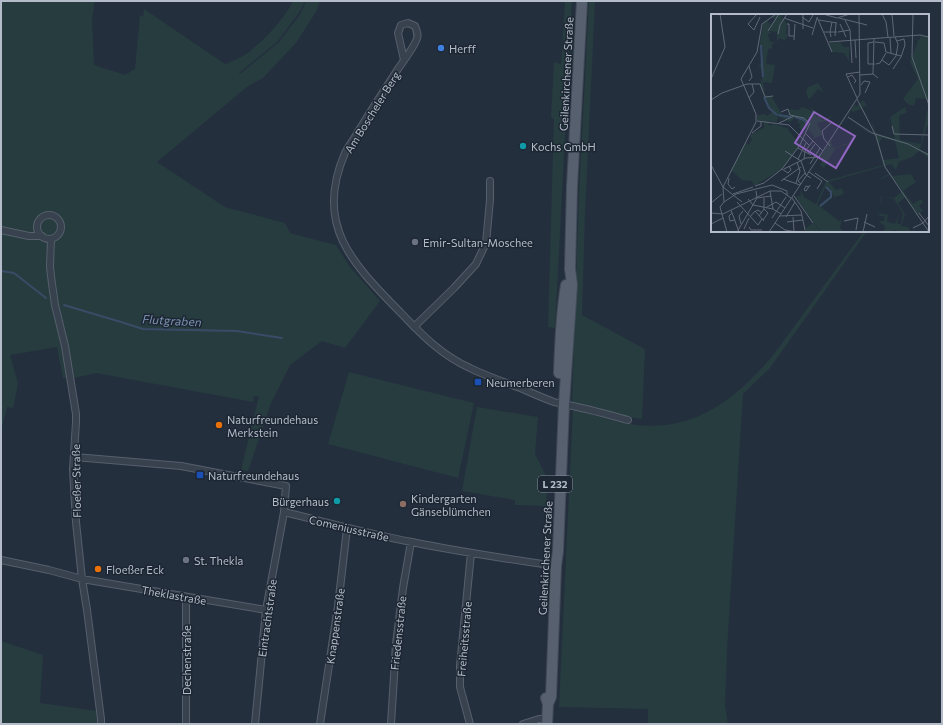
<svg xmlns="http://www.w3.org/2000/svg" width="943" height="725" font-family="Commissioner,sans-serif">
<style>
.green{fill:#263c3f}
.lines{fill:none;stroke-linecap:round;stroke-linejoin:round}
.stream{stroke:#394c67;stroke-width:2}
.street-casing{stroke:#565f6c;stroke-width:8}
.primary-casing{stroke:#414a57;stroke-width:12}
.street{stroke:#38414e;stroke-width:6}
.primary{stroke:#56606e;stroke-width:10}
.shop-dot{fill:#3f7fe0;stroke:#1d2633;stroke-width:1.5}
.culture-dot{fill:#0f9aa8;stroke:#1d2633;stroke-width:1.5}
.worship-dot{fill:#6b7280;stroke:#1d2633;stroke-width:1.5}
.transit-dot{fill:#1a4fb4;stroke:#1d2633;stroke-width:1.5}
.food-dot{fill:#e8710a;stroke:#1d2633;stroke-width:1.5}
.education-dot{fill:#8d6e63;stroke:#1d2633;stroke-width:1.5}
.labels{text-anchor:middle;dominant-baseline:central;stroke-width:3;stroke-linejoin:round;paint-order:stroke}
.shield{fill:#1d2633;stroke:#878f9c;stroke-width:1}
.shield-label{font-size:10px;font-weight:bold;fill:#b4bcc9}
.poi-label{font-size:11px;fill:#b4bcc9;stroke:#1d2633;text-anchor:start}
.street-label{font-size:11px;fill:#b4bcc9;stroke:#1d2633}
.water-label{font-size:12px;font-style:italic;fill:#7c92b1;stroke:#1d2633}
.inset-river{fill:none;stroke:#394c67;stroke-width:2}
.inset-road{fill:none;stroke:#5e6776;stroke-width:1}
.view{fill:#9266c3;fill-opacity:0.15;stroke:#9266c3;stroke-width:2}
.inset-edge{fill:none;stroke:#b4bcc9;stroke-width:2}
</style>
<rect width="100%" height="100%" fill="#242f3e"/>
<!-- green -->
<path class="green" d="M 1,1 L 95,1 L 92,19 L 94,65 L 125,75 L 135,69 L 140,15 L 143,17 L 144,9 L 225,64 C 234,61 248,54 255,47 C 268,36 286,16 293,1 L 305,1 L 300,11 L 278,41 L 239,73 L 240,74 L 279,42 L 301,13 L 306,1 L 320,1 L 317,10 L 296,43 L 263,78 L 248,86 L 157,162 L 225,207 L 285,223 L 290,233 L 336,245 L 350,267 L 380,301 L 345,348 L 322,341 L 290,365 L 271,403 L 248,471 L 241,470 L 259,396 L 254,396 L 253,402 L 96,373 L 74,378 L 63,378 L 57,347 L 10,355 L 18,383 L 13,408 L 7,407 L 1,431 Z
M 565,1 L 572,1 L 555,328 L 548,327 L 554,119 L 551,117 L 554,62 L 561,64 Z
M 589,1 L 595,1 L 585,213 L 582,315 L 645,349 L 642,419 L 617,415 L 572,403 L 579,194 Z
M 864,231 L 867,231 L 770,368 L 743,394 L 727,650 L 725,706 L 728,724 L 648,724 L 648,709 L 559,707 L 573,409 C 586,413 599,416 611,420 C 617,421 623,423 629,424 C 693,434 735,400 774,354 Z
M 349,372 L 474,403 L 458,478 L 328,444 Z
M 477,407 L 538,417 L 535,454 L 548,480 L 546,506 L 515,505 L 515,500 L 462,491 Z
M 1,641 L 43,655 L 40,703 L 97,711 L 99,720 L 99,724 L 1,724 Z"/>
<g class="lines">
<!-- stream -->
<path class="stream" d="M 1,271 L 14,273 L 46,298
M 64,305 L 121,322 L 143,329 L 237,331 L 282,338"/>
<!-- street casing -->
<g class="street-casing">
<path id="street" d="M 404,60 L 398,33 L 401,25 L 408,23 L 415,26 C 417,31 419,36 416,41 C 412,50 404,60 398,69 C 385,89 372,109 359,130 C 355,138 349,145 345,153 C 314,225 352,263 400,312 C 421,334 441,355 470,368 C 486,376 504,382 520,388 C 532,393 543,398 554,402 C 557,403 560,403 563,404 C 585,408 606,414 628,420
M37 227a12 12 0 1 1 24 0a12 12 0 1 1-24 0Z
M 1,230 L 29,236 L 42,236
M 51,239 L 50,267 L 52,284 L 55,305 L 65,346 L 76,414 L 76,422 L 73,469 L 76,522 L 82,579 L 87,610 L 101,719 L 101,724
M 414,327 L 454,288 L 476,264 L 486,243 L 490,200 L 490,181
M 75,457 L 181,466 L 286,486 L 284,512 L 266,610 L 255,724
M 284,512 C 326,522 369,534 412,542 C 460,552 508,559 556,566
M 1,560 L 49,570 L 82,579 L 266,610
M 186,724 L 186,597
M 320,724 L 338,606 L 347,528
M 391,724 L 396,644 L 403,588 L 411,542
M 470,724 L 460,687 L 460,666 L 471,553
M 523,724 L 539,719 L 547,719"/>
</g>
<!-- primary casing -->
<g class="primary-casing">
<path id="primary" d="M 559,373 C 560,343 561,314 566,285
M 546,698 L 548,704 L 547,724
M 548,704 L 551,697 L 556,566 L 558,551 L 564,404 L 571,300 L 572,284 L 570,269 L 572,186 L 582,1"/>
</g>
<!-- street -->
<use href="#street" class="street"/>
<!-- primary -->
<use href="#primary" class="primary"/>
</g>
<!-- markers -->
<circle class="shop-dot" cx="441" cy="48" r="4"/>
<g class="culture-dot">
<circle cx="523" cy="146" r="4"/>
<circle cx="337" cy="501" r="4"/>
</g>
<g class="worship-dot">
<circle cx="415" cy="242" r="4"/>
<circle cx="186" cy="560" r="4"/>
</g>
<g class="transit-dot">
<rect x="474" y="378" width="8" height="8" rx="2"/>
<rect x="196" y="471" width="8" height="8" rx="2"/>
</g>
<g class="food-dot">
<circle cx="219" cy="425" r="4"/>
<circle cx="98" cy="569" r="4"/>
</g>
<circle class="education-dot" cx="403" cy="504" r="4"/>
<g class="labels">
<!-- shield labels -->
<rect class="shield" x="538" y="476" width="34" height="16" rx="3"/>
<g class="shield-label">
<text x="555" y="484">L 232</text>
</g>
<!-- poi labels -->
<g class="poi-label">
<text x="449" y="48">Herff</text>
<text x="531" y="146">Kochs GmbH</text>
<text x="423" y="242">Emir-Sultan-Moschee</text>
<text x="486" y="382">Neumerberen</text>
<text x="227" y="419">Naturfreundehaus<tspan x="227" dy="13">Merkstein</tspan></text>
<text x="208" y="475">Naturfreundehaus</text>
<text x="411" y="498">Kindergarten<tspan x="411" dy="13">Gänseblümchen</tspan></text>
<text x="329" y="501" text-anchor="end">Bürgerhaus</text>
<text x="194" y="560">St. Thekla</text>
<text x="106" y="569">Floeßer Eck</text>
</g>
<!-- street labels -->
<g class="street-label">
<text transform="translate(566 74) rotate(-87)">Geilenkirchener Straße</text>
<text transform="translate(372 112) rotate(-58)">Am Boscheler Berg</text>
<text transform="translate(76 481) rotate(-91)">Floeßer Straße</text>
<text transform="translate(349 528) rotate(13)">Comeniusstraße</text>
<text transform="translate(545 558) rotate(-87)">Geilenkirchener Straße</text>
<text transform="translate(174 595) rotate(10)">Theklastraße</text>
<text transform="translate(267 618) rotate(-82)">Eintrachtstraße</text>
<text transform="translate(335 626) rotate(-82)">Knappenstraße</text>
<text transform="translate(398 633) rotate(-84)">Friedensstraße</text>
<text transform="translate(464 639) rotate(-85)">Freiheitsstraße</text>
<text transform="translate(186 660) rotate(-90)">Dechenstraße</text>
</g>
<!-- water labels -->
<g class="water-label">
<text transform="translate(172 320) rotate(3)">Flutgraben</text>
</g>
</g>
<!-- overview -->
<g transform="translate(711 14)">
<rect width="218" height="218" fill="#242f3e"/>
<path d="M 65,0 L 69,0 L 76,10 L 75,20 L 78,21 L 74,26 L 68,24 L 66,29 L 66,18 L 57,17 L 61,19 L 57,20 L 59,28 L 65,28 L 61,30 L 61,34 L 57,35 L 55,50 L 64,51 L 61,69 L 52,68 L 54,81 L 61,83 L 71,101 L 79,100 L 78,95 L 87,96 L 91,93 L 101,97 L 99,93 L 107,99 L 105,103 L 109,102 L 111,106 L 123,101 L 115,107 L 106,109 L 112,121 L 101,125 L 103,122 L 96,114 L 91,117 L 88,113 L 90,111 L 86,108 L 89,105 L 84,104 L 79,108 L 67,102 L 66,108 L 57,107 L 58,112 L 63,110 L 76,114 L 89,131 L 71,155 L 43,172 L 41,167 L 31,166 L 20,156 L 35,129 L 38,131 L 41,125 L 39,123 L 40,120 L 53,114 L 53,108 L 46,106 L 46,101 L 54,100 L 56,102 L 61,98 L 53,82 L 49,70 L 53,60 L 48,51 L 51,47 L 52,35 L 49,30 L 52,9 L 57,7 L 59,11 L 64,6 L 61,3 ZM 211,18 L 211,21 L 218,23 L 218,112 L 216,112 L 209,135 L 218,140 L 218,144 L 208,137 L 201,143 L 188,148 L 185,156 L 180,150 L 174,152 L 182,162 L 200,160 L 205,168 L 192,177 L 202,190 L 210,185 L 212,188 L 208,192 L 212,197 L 207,201 L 208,205 L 195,183 L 187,189 L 194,201 L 190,212 L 197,213 L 200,218 L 182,216 L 180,218 L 172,218 L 166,217 L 173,218 L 174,212 L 167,207 L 173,207 L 174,203 L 167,201 L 170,182 L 183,184 L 192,177 L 179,161 L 172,164 L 166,166 L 178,160 L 173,152 L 118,168 L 125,176 L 131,174 L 133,180 L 123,183 L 121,179 L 121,184 L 110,193 L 128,207 L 131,206 L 129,214 L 133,218 L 110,218 L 98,201 L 109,218 L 95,218 L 94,215 L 102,209 L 85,183 L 90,181 L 89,175 L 93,183 L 105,190 L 115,167 L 172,151 L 164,121 L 157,119 L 137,104 L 131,110 L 137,103 L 165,123 L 160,108 L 150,92 L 151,91 L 149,92 L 158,107 L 150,95 L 142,98 L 140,96 L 137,103 L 137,100 L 144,90 L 145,93 L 152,86 L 156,91 L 150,94 L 162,111 L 165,119 L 184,125 L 179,103 L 194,93 L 196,98 L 188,102 L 189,126 L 210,130 L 217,93 L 215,85 L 205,84 L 203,92 L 197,90 L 192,85 L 207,65 L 199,48 L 207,27 L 204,25 L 208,26 ZM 171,124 L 184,127 L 188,144 L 172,146 L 168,129 ZM 114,174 L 120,179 L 118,184 L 109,192 L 106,191 ZM 171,182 L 183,185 L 192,200 L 190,210 L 186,210 L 188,201 L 184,210 L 176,208 L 177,199 L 176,201 L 167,199 ZM 129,28 L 133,33 L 138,33 L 138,47 L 133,39 L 121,38 L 118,29 ZM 107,69 L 113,78 L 107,75 L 99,85 L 97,84 L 95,77 L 97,73 ZM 120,126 L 122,134 L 137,129 L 138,129 L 138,130 L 125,134 L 113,154 L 109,151 L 112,145 L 109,143 Z" fill="#263c3f" fill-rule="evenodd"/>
<path class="inset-river" d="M 50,31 L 51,50M 51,50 L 52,63M 53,83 L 58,94 L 66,101M 67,101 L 80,103M 84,103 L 93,106 L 97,111M 109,192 L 120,183 L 120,178 L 115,173"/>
<path class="inset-road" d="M 46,0 L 37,10 L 43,16 L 49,3M 92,0 L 92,15M 112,0 L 126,4 L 139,0M 171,0 L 175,8 L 177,23M 181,0 L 183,22M 202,0 L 201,43 L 218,91M 91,3 L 98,8 L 102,1M 106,3 L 121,38M 73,4 L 102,14M 128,4 L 156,11M 108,6 L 126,9M 134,6 L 139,16 L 141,49M 76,10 L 78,10 L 78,22 L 83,22M 129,10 L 135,23M 57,17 L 68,0M 113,18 L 126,18M 127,18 L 139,16M 67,20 L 69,11 L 76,0M 101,21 L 106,4M 124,22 L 125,9M 120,23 L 119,18 L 121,8M 179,24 L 180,39M 83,26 L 84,10M 144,26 L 145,44M 118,28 L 209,21 L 218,23M 164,28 L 173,29 L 175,38M 175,38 L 190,42M 157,39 L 157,50 L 164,50M 157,39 L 157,29 L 163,28M 171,46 L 178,51 L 185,42 L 187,30 L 184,23M 165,50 L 169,49 L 175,39M 182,55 L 190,43 L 194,31 L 193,25 L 186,27M 162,60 L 163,25M 149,61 L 162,60 L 167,64M 137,63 L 141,61 L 145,67 L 143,69M 0,65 L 14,33 L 9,0M 38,67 L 41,63 L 38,52M 49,70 L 54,83 L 62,82M 150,71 L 153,67 L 159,68 L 154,79M 38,84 L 43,78 L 41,70M 146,84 L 135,60 L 149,58M 146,85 L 165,122 L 174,153 L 218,218M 0,86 L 11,79 L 36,70 L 49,70M 70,98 L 77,95 L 79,101 L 93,104 L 98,109M 137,103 L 161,119 L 197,130 L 218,141M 46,107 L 78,111 L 98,131M 68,109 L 83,102M 181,112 L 183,120 L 218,121M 41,119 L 50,112 L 50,107M 94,119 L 112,137M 119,132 L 113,125 L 111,117 L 120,109M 87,134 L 100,141M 74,137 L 90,147 L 95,161 L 100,164M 97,140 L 104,130M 108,143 L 149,80 L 148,0M 87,145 L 95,129M 93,145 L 94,137 L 102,127M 99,150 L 109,134M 0,151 L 12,173 L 13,188 L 9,193 L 16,218M 71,155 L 77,159 L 80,156 L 78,152M 73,155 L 95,144 L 108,143M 98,158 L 111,167 L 106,175M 104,159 L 117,168M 18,164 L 17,170 L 21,175 L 24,173M 72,165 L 89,171M 70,167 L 90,153M 85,169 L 89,157 L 86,148M 90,170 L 87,167 L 94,159M 44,172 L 53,169 L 71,155 L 89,131 L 99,109M 98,173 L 95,172 L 93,176 L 95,177 L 99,171M 59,177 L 62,195M 22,180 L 42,173M 83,182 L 102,209M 46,184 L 60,182M 81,184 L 90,197 L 94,216M 37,185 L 42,191 L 62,195 L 70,200M 13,188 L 25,180 L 61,171 L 76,177 L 76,181M 26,188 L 47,211 L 51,205M 31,188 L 12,173 L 45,108 L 45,100 L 30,65 L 46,38 L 51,10 L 65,0M 0,189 L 11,180M 56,193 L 65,188 L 74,194M 20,196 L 28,218M 44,197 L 53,207M 0,199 L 12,200M 21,199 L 18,202 L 19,207 L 24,206M 208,199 L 218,212M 12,200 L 59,177 L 70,177 L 80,184M 48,202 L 53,195 L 53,184M 68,202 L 91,201M 39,203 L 43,198 L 47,196 L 51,199M 75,203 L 84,188M 82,203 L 83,217M 61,204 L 75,183M 52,206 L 57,199 L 53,195M 133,207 L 147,204 L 145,216M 76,208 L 92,206M 153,208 L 164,213M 64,209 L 74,216 L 86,218M 0,210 L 12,204M 30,210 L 28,202 L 32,197M 38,213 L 40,216 L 51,216M 202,214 L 212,209 L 218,202M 33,215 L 38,204M 26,218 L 46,184 L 45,177M 58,218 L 109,141M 152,218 L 156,200"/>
<path class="view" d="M 103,98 L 144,122 L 125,154 L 84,129 Z"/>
<rect width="218" height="218" class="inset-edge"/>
</g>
<!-- border -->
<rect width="943" height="725" fill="none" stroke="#b4bcc9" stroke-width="4"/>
</svg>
